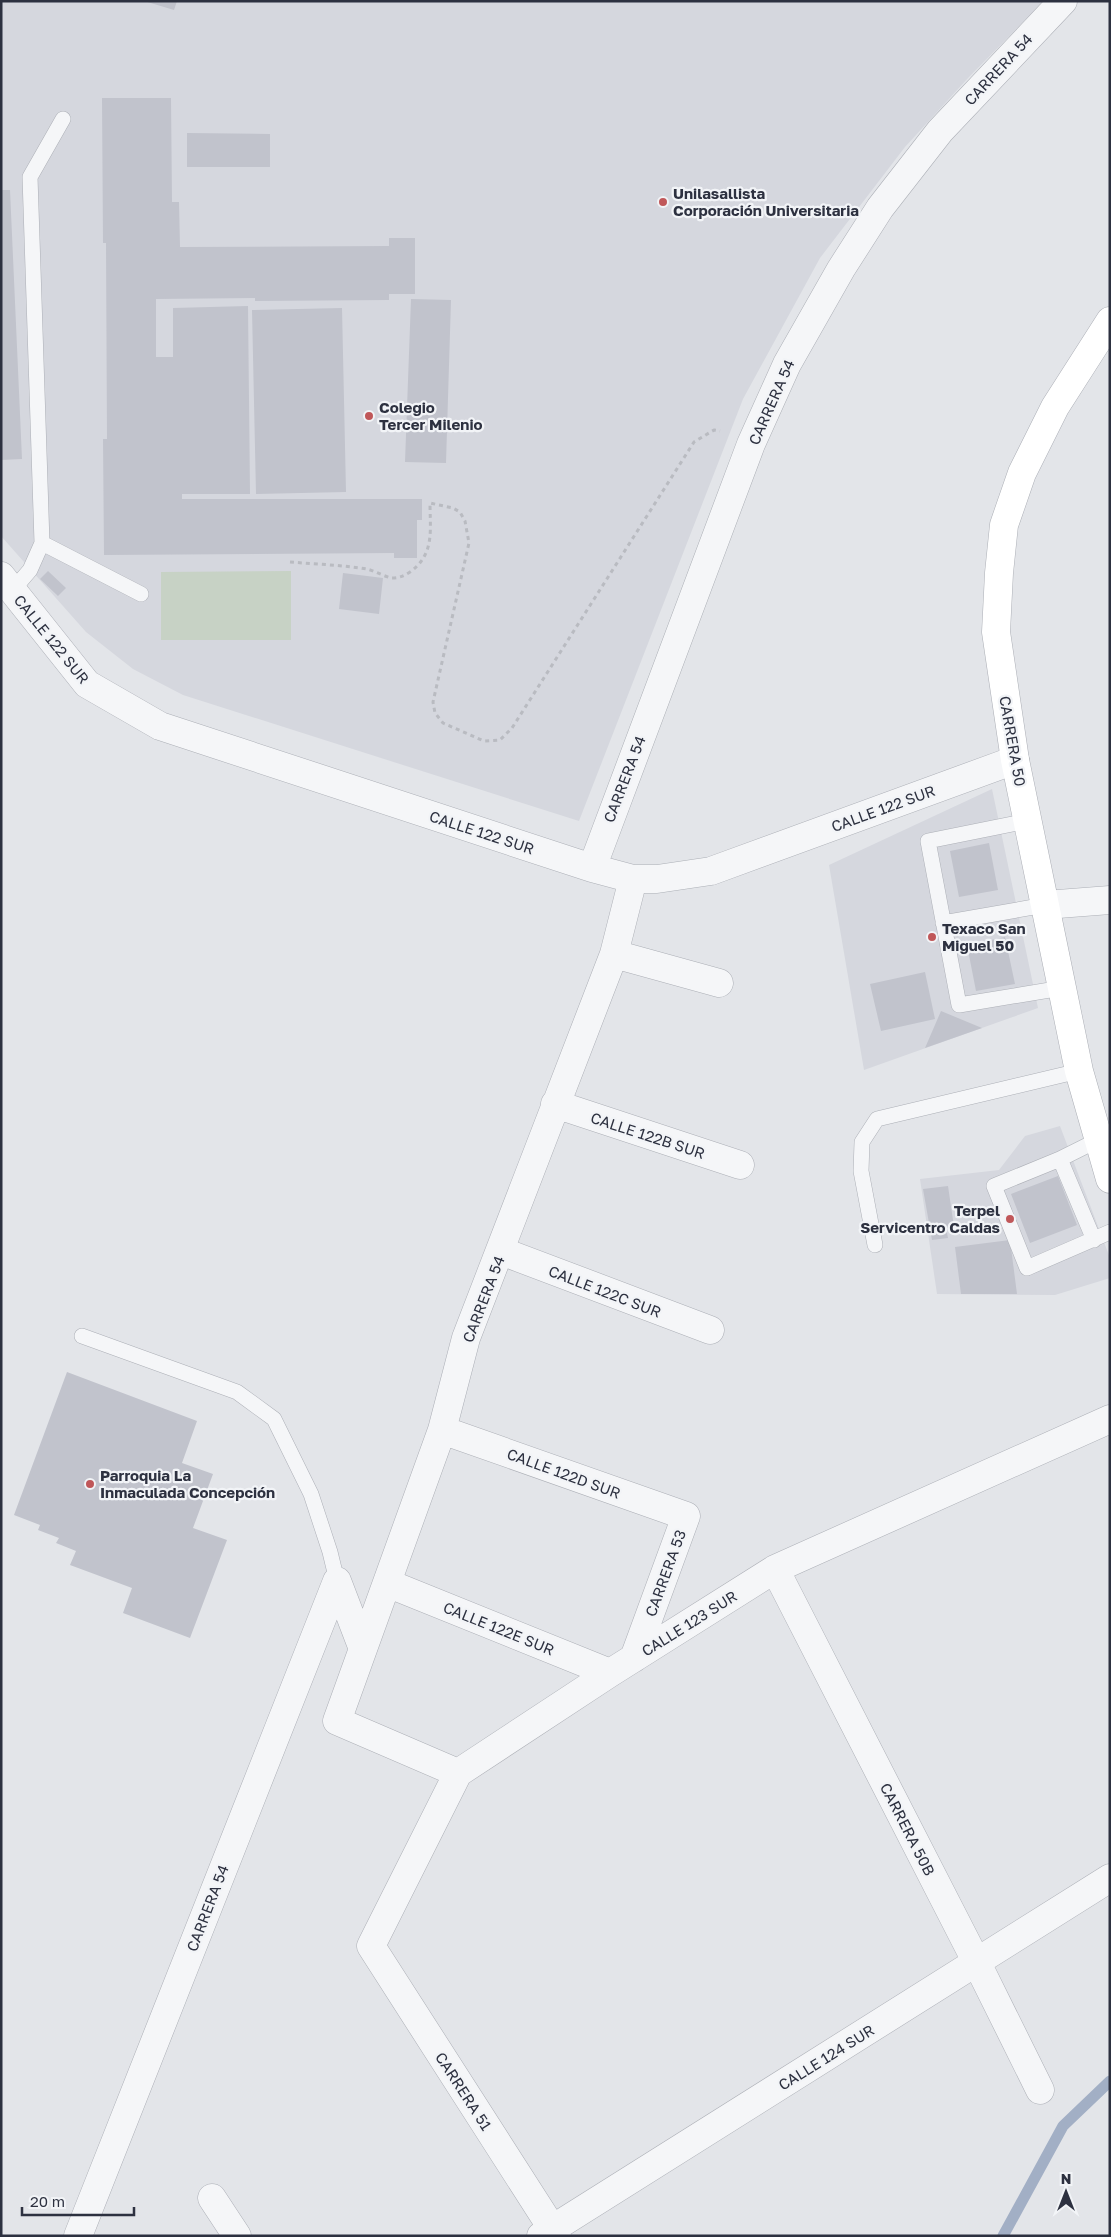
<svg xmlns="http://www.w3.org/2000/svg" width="1111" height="2237" font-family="'Golos Text',sans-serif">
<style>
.built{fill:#d5d7de}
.green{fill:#c7d2c5}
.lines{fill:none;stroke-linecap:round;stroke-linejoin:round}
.stream{stroke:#a2afc5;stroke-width:11}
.building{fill:#c1c3cc}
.lane-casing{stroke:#acafb6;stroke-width:16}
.street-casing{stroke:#acafb6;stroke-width:29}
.secondary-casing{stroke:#acafb6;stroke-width:29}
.path{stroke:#b9bbc1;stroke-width:3;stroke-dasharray:4 4;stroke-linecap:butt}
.lane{stroke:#f5f6f8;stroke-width:15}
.street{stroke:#f5f6f8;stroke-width:28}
.secondary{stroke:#fff;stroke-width:28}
.poi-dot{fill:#c05759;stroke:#f2f4f7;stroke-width:2}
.labels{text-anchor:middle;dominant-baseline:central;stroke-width:4.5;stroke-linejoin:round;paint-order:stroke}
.street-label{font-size:15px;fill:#2d3140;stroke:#f2f4f7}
.poi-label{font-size:15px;font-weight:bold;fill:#2d3140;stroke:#f2f4f7;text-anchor:start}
</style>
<rect width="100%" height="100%" fill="#e3e5e9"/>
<!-- built -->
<path class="built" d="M 1,1 L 1044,1 L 969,77 L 905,147 L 820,258 L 743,399 L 579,821 L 183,695 L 133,669 L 86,632 L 1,536 Z
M 992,789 L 1038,1008 L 864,1070 L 829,865 Z
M 1060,1126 L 1110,1258 L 1110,1278 L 1055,1295 L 937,1294 L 920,1179 L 999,1170 L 1025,1136 Z"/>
<!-- green -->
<path class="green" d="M 291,571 L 291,640 L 161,640 L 161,572 Z"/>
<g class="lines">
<!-- stream -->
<path class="stream" d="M 1003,2236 L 1063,2126 L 1110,2081"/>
</g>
<!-- building -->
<path class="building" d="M 144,1 L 177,1 L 174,10 Z
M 102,98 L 171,98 L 172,202 L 179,202 L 180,247 L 389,246 L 389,238 L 415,238 L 415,294 L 389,294 L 389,300 L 255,301 L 255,298 L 156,299 L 156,357 L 173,357 L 173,308 L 248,306 L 250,494 L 182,494 L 182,499 L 422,499 L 422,520 L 417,520 L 417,558 L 394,558 L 394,553 L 104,555 L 103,439 L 107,439 L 106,243 L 103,243 Z
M 187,133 L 270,134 L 270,167 L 187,167 Z
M 1,190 L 10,190 L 22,459 L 1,460 Z
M 411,299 L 451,300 L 446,463 L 405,462 Z
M 342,308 L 346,492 L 256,494 L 252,310 Z
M 48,571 L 66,588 L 58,596 L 40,579 Z
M 343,573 L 383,578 L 379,614 L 339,609 Z
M 989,843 L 998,890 L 959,897 L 950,851 Z
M 1005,937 L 1015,984 L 976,991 L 967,945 Z
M 925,972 L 935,1019 L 881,1031 L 870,984 Z
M 941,1011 L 982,1028 L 925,1048 Z
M 1058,1176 L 1077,1225 L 1030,1243 L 1011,1194 Z
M 948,1186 L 954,1227 L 946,1228 L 948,1238 L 932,1240 L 923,1189 Z
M 1010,1240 L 1017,1294 L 961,1294 L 955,1247 Z
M 67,1372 L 197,1421 L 182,1463 L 213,1474 L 193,1528 L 227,1540 L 190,1638 L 123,1613 L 132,1588 L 70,1565 L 76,1551 L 56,1543 L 59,1538 L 38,1530 L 40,1525 L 14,1515 Z"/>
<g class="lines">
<!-- lane casing -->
<g class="lane-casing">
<path id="lane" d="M 42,543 L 141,594
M 12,591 L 30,570 L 42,543 L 30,177 L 63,119
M 1027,821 L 928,841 L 959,1005 L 1062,988
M 943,923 L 1045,905
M 1098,1140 L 1060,1159 L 994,1186 L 1027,1268 L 1110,1232
M 1060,1159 L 1094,1240
M 875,1245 L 861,1171 L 862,1142 L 877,1119 L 1079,1071
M 82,1336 L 237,1392 L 274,1419 L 311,1494 L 330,1552 L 337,1581"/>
</g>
<!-- street casing -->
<g class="street-casing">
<path id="street" d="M 1,576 L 87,684 L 160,726 L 592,868 L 633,879 L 657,879 L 711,871 L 1015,760
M 592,868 L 751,444 L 787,364 L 841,269 L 880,208 L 940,131 L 1063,1
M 1045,905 L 1110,900
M 614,954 L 719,983
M 555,1104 L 740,1165
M 501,1251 L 710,1330
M 442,1430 L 686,1516 L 634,1658
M 775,1569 L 977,1963 L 1040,2090
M 337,1581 L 363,1649
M 387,1583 L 610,1673
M 458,1773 L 337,1721 L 442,1430 L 466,1338 L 614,954 L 633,879
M 212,2198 L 237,2236
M 78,2236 L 337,1581
M 541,2236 L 1110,1878
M 557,2236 L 371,1946 L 458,1773 L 610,1673 L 775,1569 L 1110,1419"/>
</g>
<!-- secondary casing -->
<g class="secondary-casing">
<path id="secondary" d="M 1110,321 L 1055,407 L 1022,473 L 1004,525 L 999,573 L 996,632 L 1015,760 L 1062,988 L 1079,1071 L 1110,1179"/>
</g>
<!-- path -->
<path class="path" d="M 290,562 C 315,564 341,565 367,569 C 375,571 385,577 392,578 C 399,578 404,576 410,572 C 435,554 430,530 430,503 L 453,508 L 460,512 L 465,521 L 469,543 L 433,702 L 435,713 L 443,723 L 484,741 L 500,740 L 512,728 L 694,442 L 714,430 L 720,431"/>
<!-- lane -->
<use href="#lane" class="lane"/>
<!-- street -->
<use href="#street" class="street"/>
<!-- secondary -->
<use href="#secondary" class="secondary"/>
</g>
<!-- markers -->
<g class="poi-dot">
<circle cx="663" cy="202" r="5"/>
<circle cx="369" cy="416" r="5"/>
<circle cx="932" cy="937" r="5"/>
<circle cx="1010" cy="1219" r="5"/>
<circle cx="90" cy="1484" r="5"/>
</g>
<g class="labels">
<!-- street labels -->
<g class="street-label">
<text transform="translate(998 69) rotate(-47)">CARRERA 54</text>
<text transform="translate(771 402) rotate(-66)">CARRERA 54</text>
<text transform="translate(52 639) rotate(51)">CALLE 122 SUR</text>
<text transform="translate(1013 741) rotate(80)">CARRERA 50</text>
<text transform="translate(624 779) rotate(-69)">CARRERA 54</text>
<text transform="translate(883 808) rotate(-20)">CALLE 122 SUR</text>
<text transform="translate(482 832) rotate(18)">CALLE 122 SUR</text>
<text transform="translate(648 1135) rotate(18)">CALLE 122B SUR</text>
<text transform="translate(605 1291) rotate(21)">CALLE 122C SUR</text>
<text transform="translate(483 1299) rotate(-69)">CARRERA 54</text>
<text transform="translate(564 1473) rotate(20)">CALLE 122D SUR</text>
<text transform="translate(665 1573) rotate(-70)">CARRERA 53</text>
<text transform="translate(689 1623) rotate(-32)">CALLE 123 SUR</text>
<text transform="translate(499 1628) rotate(22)">CALLE 122E SUR</text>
<text transform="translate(908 1829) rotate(63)">CARRERA 50B</text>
<text transform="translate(207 1908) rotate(-69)">CARRERA 54</text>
<text transform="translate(826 2057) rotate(-32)">CALLE 124 SUR</text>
<text transform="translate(464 2091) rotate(57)">CARRERA 51</text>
</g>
<!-- poi labels -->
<g class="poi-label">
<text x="673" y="193">Unilasallista<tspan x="673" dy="17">Corporación Universitaria</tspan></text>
<text x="379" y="407">Colegio<tspan x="379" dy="17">Tercer Milenio</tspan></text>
<text x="942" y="928">Texaco San<tspan x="942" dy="17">Miguel 50</tspan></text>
<text x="1000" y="1210" text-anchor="end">Terpel<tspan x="1000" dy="17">Servicentro Caldas</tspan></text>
<text x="100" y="1475">Parroquia La<tspan x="100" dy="17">Inmaculada Concepción</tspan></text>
</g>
</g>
<!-- border -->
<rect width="1111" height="2237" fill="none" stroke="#2d3140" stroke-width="5"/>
<!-- north arrow -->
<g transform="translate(1066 2192)" stroke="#f2f4f7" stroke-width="4" paint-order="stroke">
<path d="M0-4L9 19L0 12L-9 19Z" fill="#2d3140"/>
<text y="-8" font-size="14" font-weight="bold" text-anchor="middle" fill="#2d3140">N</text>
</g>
<!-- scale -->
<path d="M22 2207v8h112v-8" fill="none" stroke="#2d3140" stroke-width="2.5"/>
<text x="30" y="2207" font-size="15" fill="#2d3140" stroke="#f2f4f7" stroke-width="4" paint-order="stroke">20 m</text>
</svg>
